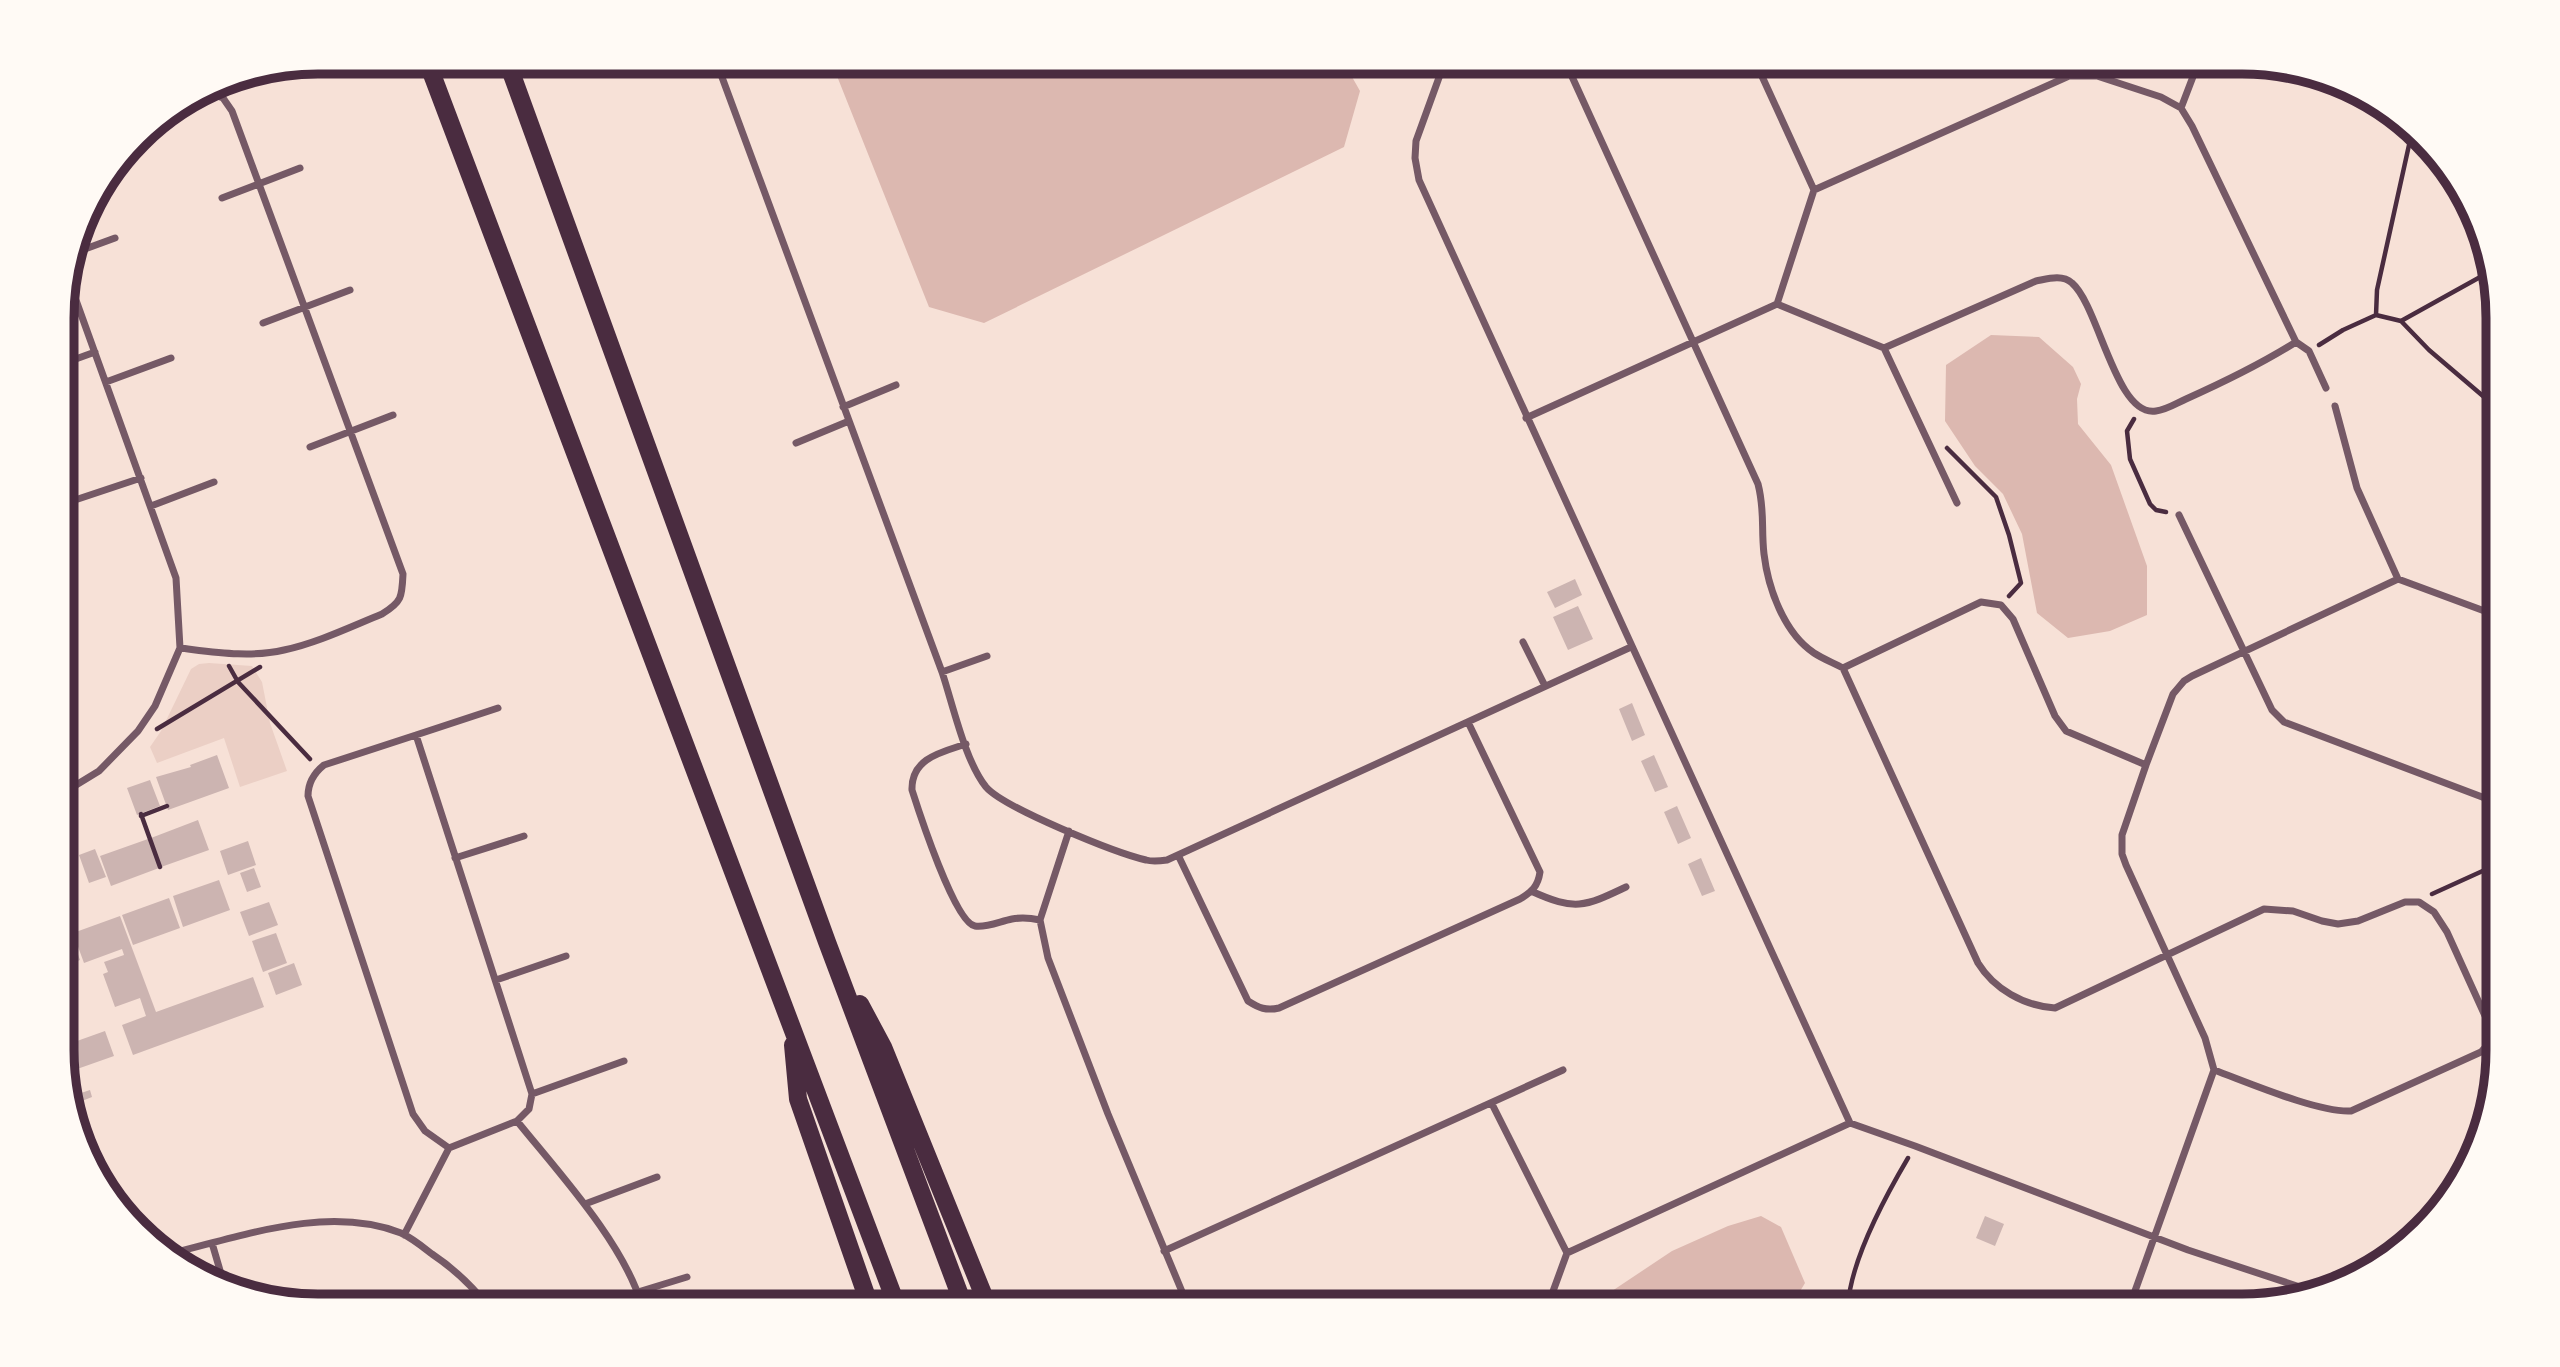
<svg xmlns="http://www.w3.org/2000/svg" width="2560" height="1367" font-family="'Asap Condensed',sans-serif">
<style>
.green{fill:#ebcfc5}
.water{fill:#dcb8b0}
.building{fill:#ccb4b1}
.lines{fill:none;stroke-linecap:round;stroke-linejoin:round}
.path{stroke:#4a2c40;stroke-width:4.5}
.minor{stroke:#755966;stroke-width:7}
.motorway{stroke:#4a2c40;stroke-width:18}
.rim{fill:none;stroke:#4a2c40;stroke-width:9}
</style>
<rect width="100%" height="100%" fill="#f7e1d7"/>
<!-- green -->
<path class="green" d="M 209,663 L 252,666 L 262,682 L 270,723 L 287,771 L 240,787 L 224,738 L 157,763 L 150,747 L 161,731 L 191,669 L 199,664 Z"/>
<!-- water -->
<path class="water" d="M 835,61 L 1343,61 L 1360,91 L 1344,147 L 984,323 L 929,307 L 833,66 Z
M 1991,335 L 2039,337 L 2073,367 L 2081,384 L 2077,399 L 2078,424 L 2111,465 L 2147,566 L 2147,615 L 2110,631 L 2068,638 L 2037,613 L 2022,534 L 2003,494 L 1975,466 L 1945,421 L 1946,365 Z
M 1761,1216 L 1781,1227 L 1805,1283 L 1796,1298 L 1784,1305 L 1610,1305 L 1609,1293 L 1672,1251 L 1728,1226 Z"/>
<!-- building -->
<path class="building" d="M 1575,579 L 1582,595 L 1555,608 L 1547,592 Z
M 1578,606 L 1593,639 L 1568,650 L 1553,617 Z
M 1632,703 L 1645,735 L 1632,741 L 1619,709 Z
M 217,755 L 229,788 L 168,810 L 156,777 L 191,767 L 190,765 Z
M 1654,755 L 1668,787 L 1655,792 L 1641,761 Z
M 150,780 L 160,806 L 137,815 L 127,788 Z
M 1677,806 L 1691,838 L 1678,844 L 1664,812 Z
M 198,820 L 209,850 L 161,867 L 151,838 Z
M 148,839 L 159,868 L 111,886 L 100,856 Z
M 248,841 L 256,865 L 228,875 L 220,851 Z
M 95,849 L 106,877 L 89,883 L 79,855 Z
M 1701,858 L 1715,891 L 1702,896 L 1688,864 Z
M 254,868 L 261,887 L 247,892 L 240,873 Z
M 219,880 L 230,910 L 183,927 L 173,896 Z
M 169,898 L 180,928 L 133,945 L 122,915 Z
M 269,902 L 278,925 L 249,936 L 240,912 Z
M 120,916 L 156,1012 L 253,977 L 264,1007 L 133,1055 L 122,1025 L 146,1016 L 140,998 L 115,1007 L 103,974 L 108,972 L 104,962 L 124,955 L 122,949 L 84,963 L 73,933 Z
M 276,933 L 287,963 L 263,972 L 252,941 Z
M 71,934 L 80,960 L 63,967 L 63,937 Z
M 294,963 L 302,985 L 276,995 L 268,973 Z
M 105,1031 L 114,1056 L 63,1074 L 63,1046 Z
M 90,1090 L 92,1097 L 72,1105 L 69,1097 Z
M 1985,1216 L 2004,1224 L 1995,1246 L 1976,1238 Z"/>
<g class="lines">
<!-- path -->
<path class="path" d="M 2376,315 L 2377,290 L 2411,136
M 2401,321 L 2491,271
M 2319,345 L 2343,330 L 2376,315 L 2401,321 L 2429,350 L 2497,408
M 2134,419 L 2127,431 L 2130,459 L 2150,504 L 2156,510 L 2166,512
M 1947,448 L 1996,497 L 2009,535 L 2021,583 L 2009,596
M 229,666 L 238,682 L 310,759
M 157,729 L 260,667
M 141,814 L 160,867
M 141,816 L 167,806
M 2432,894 L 2498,864
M 1848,1305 C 1851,1261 1885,1197 1908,1158"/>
<!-- minor -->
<path class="minor" d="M 716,61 L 942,672 C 953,705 965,761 986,787 C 1004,808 1116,853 1146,860 C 1153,862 1160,861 1167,860 L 1631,647
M 1445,61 L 1416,141 L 1415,158 L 1419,180 L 1850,1123 L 1915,1146 L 2188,1250 L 2306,1289
M 1569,70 L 1758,484 C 1765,511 1761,528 1764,554 C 1768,588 1784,633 1814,653 C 1823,659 1834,663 1843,668
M 2181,108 L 2199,61
M 1814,190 L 2069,76 L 2097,76 L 2161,97 L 2181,108 L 2192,126 L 2296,342 L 2309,351 L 2326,388
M 222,198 L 300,168
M 74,253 L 115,238
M 1777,304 L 1884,348 L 2036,281 C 2047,279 2062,274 2072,283 C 2099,306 2116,418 2156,411 C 2166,410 2177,403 2186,399 C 2224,382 2261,364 2296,342
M 263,323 L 350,290
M 1884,348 L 1957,503
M 62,364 L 95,352
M 106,382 L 171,358
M 2335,406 L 2357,488 L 2398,579
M 843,407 L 896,385
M 1526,418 L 1777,304 L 1814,190 L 1755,61
M 796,443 L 849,421
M 310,447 L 393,415
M 78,499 L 141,478
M 151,506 L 214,482
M 2179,515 L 2272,710 L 2284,722 L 2498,803
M 1523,642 L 1545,686
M 180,648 C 214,652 250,658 284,650 C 317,643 350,627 382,614 C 402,602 402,597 403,574 L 232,111 L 223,98 L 204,91
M 1843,668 L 1978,963 C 1994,989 2024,1006 2055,1008 L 2264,909 L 2293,911 L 2322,921 L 2338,924 L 2358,921 L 2405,902 L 2419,902 L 2434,912 L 2447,932 L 2491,1029 L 2490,1042 L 2481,1052 L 2351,1111 C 2319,1113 2247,1082 2214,1070
M 1843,668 L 1981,602 L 2001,605 L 2013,619 L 2055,716 L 2066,731 L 2146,765
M 942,672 L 987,656
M 416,735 L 498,708
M 966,744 C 942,752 911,758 912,790 C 919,812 955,923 975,926 C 986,928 1001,921 1012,919 C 1022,917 1031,918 1040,920
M 63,793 L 99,771 L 138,731 L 155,706 L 180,648 L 176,578 L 68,278
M 1069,831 L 1040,920 L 1048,958 L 1108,1114 L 1188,1306
M 1179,857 L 1248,1001 C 1259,1008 1266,1011 1279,1008 L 1520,899 C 1532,892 1538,886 1540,872 L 1468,722
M 455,858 L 524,836
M 1531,891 C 1575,911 1584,907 1626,887
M 496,980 L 566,956
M 532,1094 L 624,1061
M 1492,1104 L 1567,1253
M 517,1121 C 558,1172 624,1243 642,1306
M 585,1204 L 657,1177
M 404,1235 L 449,1148 L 425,1131 L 413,1114 L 308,796 C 308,782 314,773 324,765 L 416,735 L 532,1094 L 529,1109 L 517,1121 L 449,1148
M 212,1243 L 224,1284
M 1164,1251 L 1563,1070
M 173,1253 C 246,1235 328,1205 401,1233 C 412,1238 423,1247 432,1254 C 453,1268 472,1286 488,1306
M 638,1292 L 687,1277
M 1548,1305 L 1567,1253 L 1850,1123
M 2130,1305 L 2214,1070 L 2205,1038 L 2126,865 L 2122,854 L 2122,835 L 2146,765 L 2173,694 L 2184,681 L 2192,676 L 2398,579 L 2498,616"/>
<!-- motorway -->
<path class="motorway" d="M 427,61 L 897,1306
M 507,61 L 827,942 L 964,1306
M 860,1004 L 883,1047 L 988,1306
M 793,1045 L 798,1099 L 870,1306"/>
</g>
<!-- crop -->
<path d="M0 0H2560V1367H0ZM318 74H2242A244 244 0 0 1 2486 318V1050A244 244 0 0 1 2242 1294H318A244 244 0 0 1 74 1050V318A244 244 0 0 1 318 74Z" fill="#fffaf5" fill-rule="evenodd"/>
<path class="rim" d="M318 74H2242A244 244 0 0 1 2486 318V1050A244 244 0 0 1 2242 1294H318A244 244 0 0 1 74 1050V318A244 244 0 0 1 318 74Z"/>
</svg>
